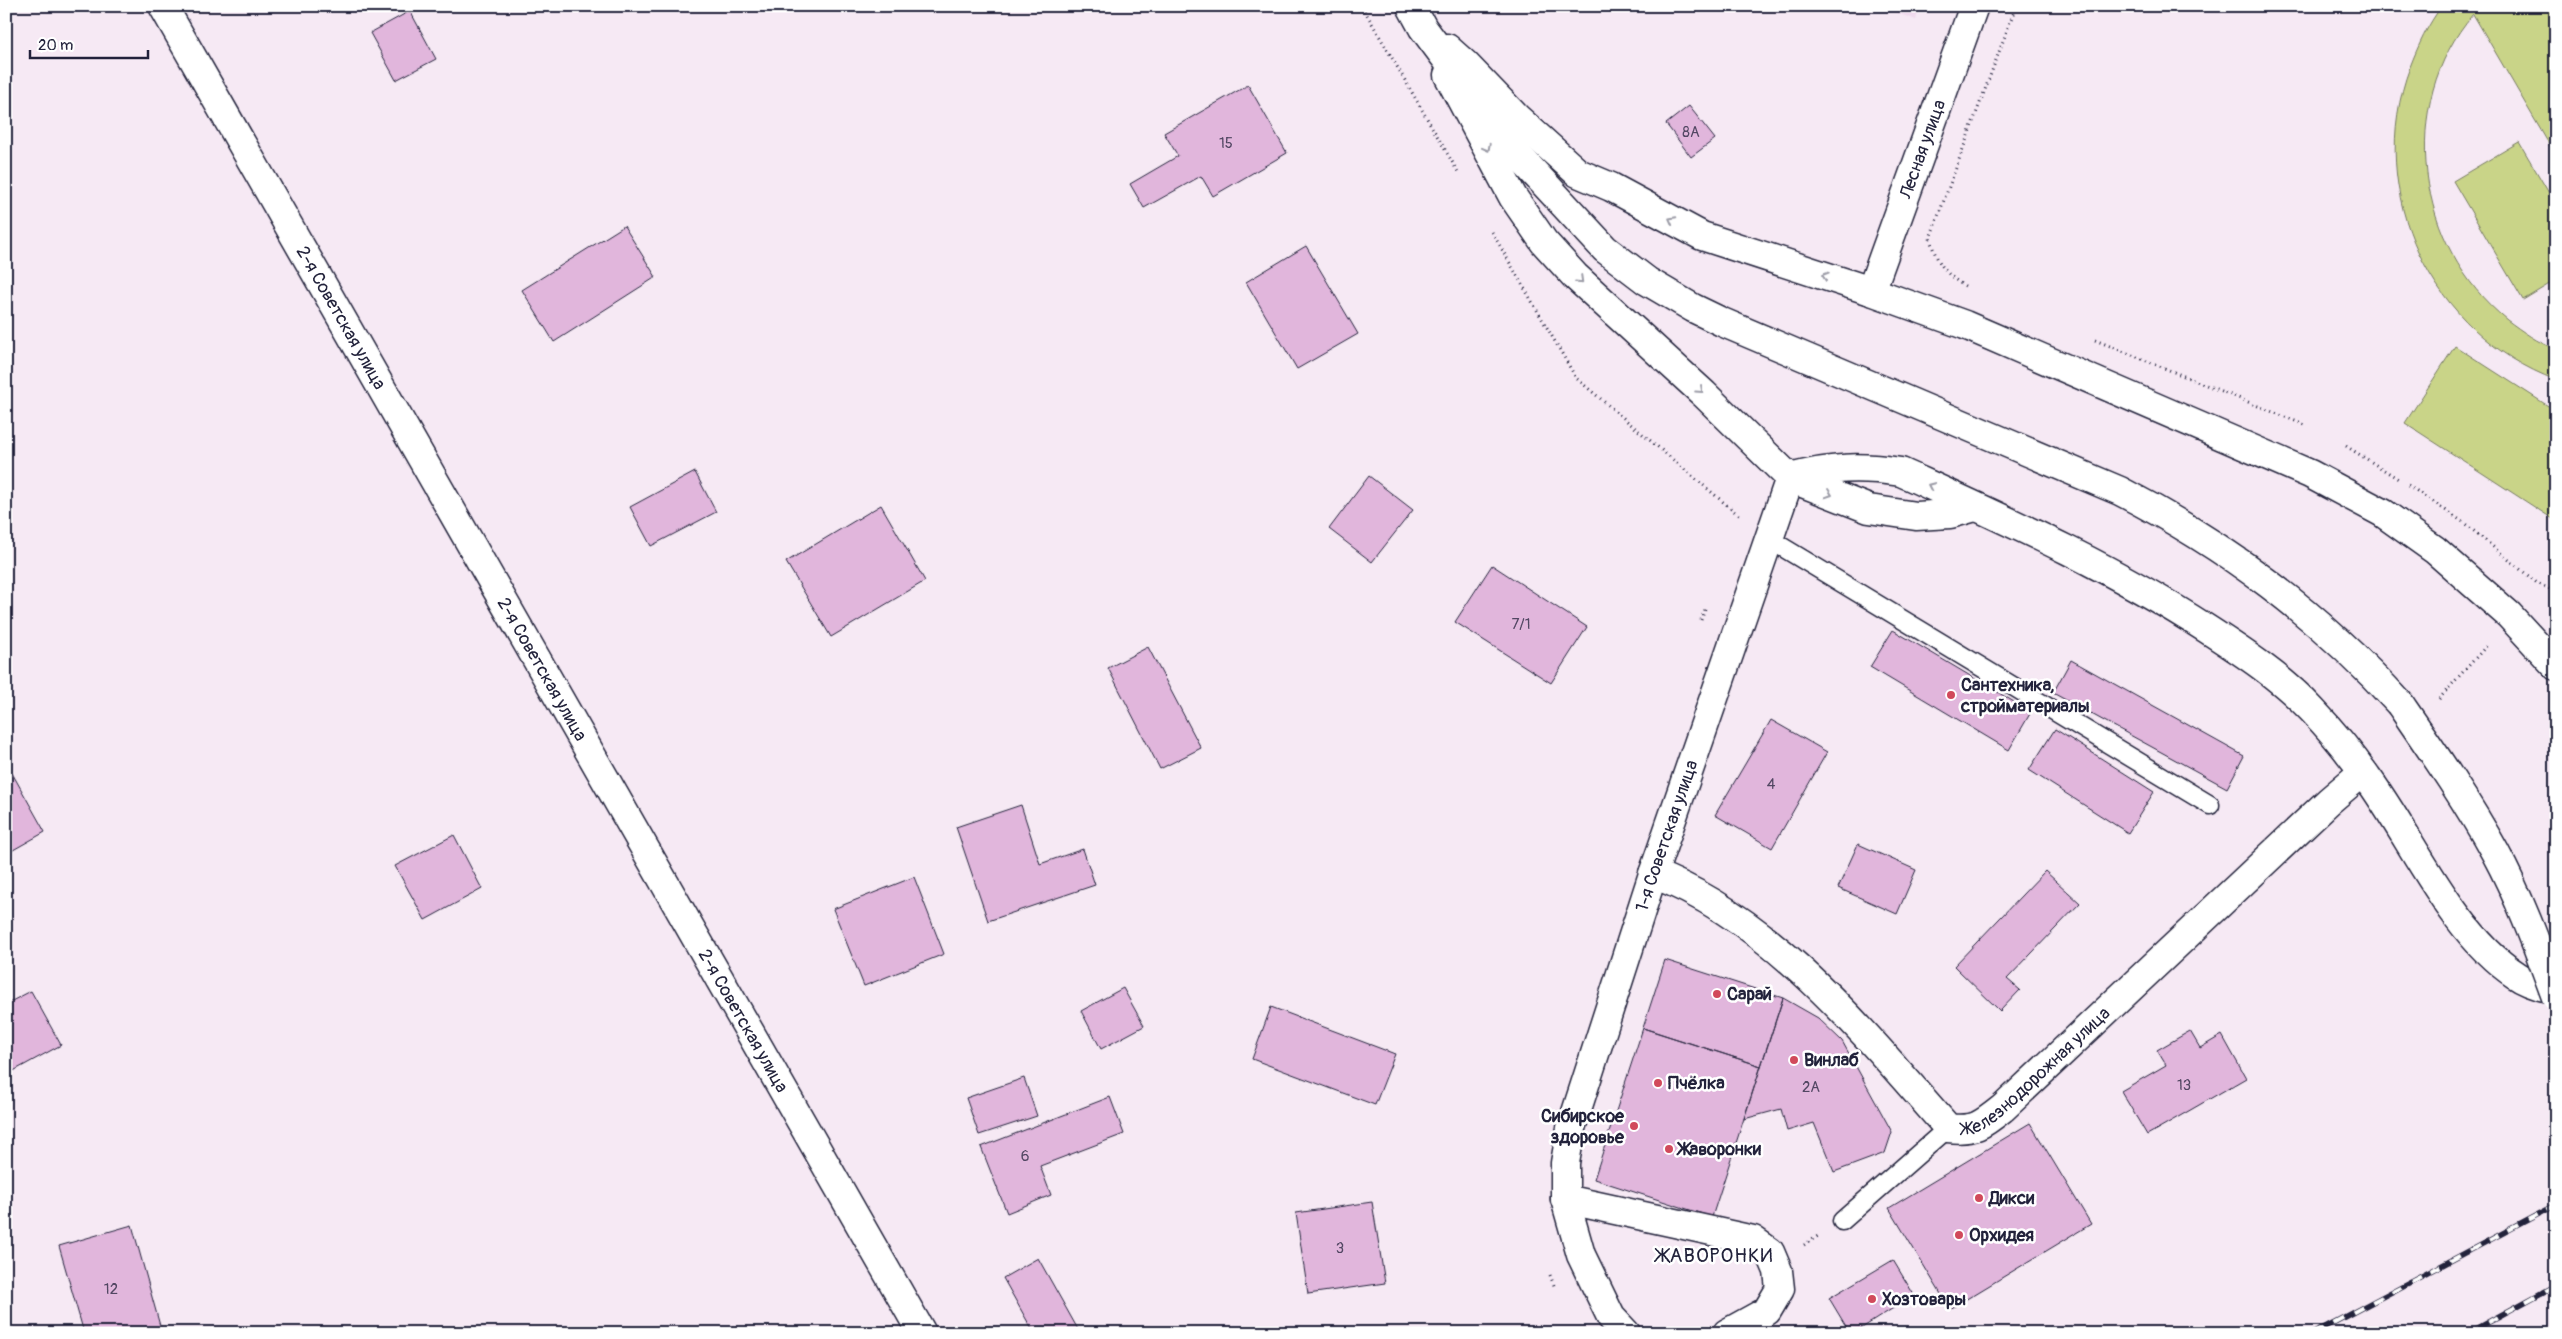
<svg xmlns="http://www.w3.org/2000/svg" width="2562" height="1339" font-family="Pangolin,sans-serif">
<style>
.built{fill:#f0daed}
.green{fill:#c9d488;stroke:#767b62}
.building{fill:#e1b6dc;stroke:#22223b}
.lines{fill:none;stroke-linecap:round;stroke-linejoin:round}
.service-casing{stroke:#22223b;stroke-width:21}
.minor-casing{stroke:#22223b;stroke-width:31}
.secondary-casing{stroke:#22223b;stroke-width:31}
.path{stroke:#22223b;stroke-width:3;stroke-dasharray:1 4;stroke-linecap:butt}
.service{stroke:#fff;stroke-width:18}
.minor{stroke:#fff;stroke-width:28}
.secondary{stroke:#fff;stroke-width:28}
.rail-casing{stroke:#22223b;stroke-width:5.5}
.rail{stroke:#fff;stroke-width:4;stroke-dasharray:11;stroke-linecap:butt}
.secondary-bridge-casing{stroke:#22223b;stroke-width:31;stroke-linecap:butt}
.secondary-bridge{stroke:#fff;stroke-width:28}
.oneway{stroke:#9c9ca7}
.poi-dot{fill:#d1495b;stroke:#fff;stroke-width:2}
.labels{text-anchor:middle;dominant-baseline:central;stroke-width:5;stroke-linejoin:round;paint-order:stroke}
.number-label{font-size:15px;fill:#524763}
.street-label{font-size:18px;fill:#22223b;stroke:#fff}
.poi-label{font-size:18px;font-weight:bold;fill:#22223b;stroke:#fff;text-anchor:start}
.quarter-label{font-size:20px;letter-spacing:1px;fill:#22223b;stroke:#fff}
</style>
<rect width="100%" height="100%" fill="#f6e9f4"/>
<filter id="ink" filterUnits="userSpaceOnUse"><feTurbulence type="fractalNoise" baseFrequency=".02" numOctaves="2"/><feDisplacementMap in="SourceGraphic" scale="10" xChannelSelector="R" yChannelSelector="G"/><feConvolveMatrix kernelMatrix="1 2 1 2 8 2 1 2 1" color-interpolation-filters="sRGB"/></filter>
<g filter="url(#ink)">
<!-- built -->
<path class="built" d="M 1878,6 L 1920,6 L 1916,20 Z"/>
<!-- green -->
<path class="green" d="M 2442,6 L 2556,6 L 2556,156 L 2473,14 C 2396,105 2416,247 2507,320 C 2522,331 2538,343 2556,349 L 2556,380 C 2432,334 2363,192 2410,67 C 2418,46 2428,24 2442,6 Z
M 2519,142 L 2556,205 L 2556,280 L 2523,300 L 2453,181 Z
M 2455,346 L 2556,411 L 2556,521 L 2405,423 Z"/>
<!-- building -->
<path class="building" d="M 410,11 L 436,59 L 396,80 L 370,33 Z
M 1248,85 L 1287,153 L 1213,196 L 1201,176 L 1144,208 L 1130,184 L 1178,156 L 1164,133 Z
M 1689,106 L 1715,139 L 1691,157 L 1666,124 Z
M 624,226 L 656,277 L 554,342 L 522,290 Z
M 1306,246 L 1358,334 L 1297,369 L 1246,282 Z
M 695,472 L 716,512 L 651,546 L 630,507 Z
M 1369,476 L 1413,510 L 1372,562 L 1329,529 Z
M 881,505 L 925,581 L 831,637 L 786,562 Z
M 1492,565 L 1587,627 L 1551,683 L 1455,622 Z
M 1893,630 L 2031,712 L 2009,750 L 1870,667 Z
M 1148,647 L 1201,748 L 1160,769 L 1108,668 Z
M 2071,660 L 2244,756 L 2227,788 L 2053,693 Z
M 1771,720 L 1827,752 L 1772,848 L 1715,815 Z
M 2055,729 L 2154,792 L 2128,833 L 2029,770 Z
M 12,773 L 45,832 L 6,854 L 6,776 Z
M 1021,805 L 1040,864 L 1083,849 L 1095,885 L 988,921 L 956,827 Z
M 454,835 L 482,889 L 425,920 L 395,866 Z
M 1858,844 L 1916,870 L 1897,914 L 1838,888 Z
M 2045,871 L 2080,903 L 2007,979 L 2020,990 L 2000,1011 L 1954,966 Z
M 914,877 L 944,954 L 864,986 L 833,909 Z
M 1665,960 L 1783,998 L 1761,1066 L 1643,1028 Z
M 1123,988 L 1144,1026 L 1101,1049 L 1081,1011 Z
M 31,991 L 61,1045 L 6,1075 L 6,1004 Z
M 1783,998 L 1818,1018 L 1842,1041 L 1892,1132 L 1885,1153 L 1834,1172 L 1814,1123 L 1787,1131 L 1781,1109 L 1744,1119 Z
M 1271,1007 L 1395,1054 L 1375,1105 L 1252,1059 Z
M 1643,1028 L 1761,1066 L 1712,1217 L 1594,1179 Z
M 2190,1031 L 2200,1048 L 2222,1035 L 2246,1078 L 2147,1135 L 2121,1091 L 2166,1065 L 2157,1050 Z
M 1024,1078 L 1037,1116 L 979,1135 L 966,1098 Z
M 1110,1097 L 1124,1134 L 1040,1166 L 1051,1195 L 1007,1213 L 981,1147 Z
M 2030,1123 L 2091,1224 L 1950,1309 L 1889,1208 Z
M 1372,1202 L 1385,1283 L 1308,1294 L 1296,1213 Z
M 132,1225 L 162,1333 L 84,1333 L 59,1246 Z
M 1038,1258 L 1080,1333 L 1034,1333 L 1003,1278 Z
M 1893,1260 L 1914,1295 L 1854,1333 L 1850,1333 L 1829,1298 Z"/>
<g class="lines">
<!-- service casing -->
<g class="service-casing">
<path id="service" d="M 1769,539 L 2210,805
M 1842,1221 L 1948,1128"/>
</g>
<!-- minor casing -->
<g class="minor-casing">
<g id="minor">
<path id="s1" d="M 163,6 L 922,1333"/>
<path d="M 1447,48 L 1465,64 L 1517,118 L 1578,173 L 1611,187 L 1702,236 L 1871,291 L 1965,325 L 2310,474 L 2383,513 L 2435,550 L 2509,615 L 2556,666"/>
<path d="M 1448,75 L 1513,197 L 1544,242 L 1575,276 L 1704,394 L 1790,478 L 1869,509 L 1916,516 L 1950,514 L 1975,507"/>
<path id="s2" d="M 1871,291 L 1974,6"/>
<path d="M 1790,478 C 1829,467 1861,466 1901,472 C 2006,520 2110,566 2207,629 C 2244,653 2282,678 2312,710 C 2332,731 2351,754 2367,777 C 2412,838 2452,933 2516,975 C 2527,983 2542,987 2556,990"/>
<path id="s3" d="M 1653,874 C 1772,918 1866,1035 1948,1128 C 1975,1131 1982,1125 2003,1108 L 2329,801 L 2363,772"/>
<path d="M 1565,1199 L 1753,1240 L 1770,1252 L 1778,1271 L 1780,1289 L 1767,1311 L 1727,1333"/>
<path id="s4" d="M 1626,1333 L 1611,1317 L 1581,1255 L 1565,1199 L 1565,1163 L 1571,1128 L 1653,874 L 1790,478"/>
</g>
</g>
<!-- secondary casing -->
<g class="secondary-casing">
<path id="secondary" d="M 1411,6 L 1423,28 L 1517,154 L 1605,249 L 1647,281 L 1693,308 L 1722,322 L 2120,491 C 2227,546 2318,614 2400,704"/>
</g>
<!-- path -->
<path class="path" d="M 1362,6 L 1458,172
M 1492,232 L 1576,378 L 1741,517
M 1965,286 C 1945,275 1935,259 1930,238 L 2016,6
M 2095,340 L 2305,425
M 2346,446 L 2400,480
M 2408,485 L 2463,522 L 2537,583 L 2556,592
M 1701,620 L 1706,607
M 2439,699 L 2488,644
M 1804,1245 L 1818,1236
M 1550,1275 L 1555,1288"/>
<!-- service -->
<use href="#service" class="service"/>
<!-- minor -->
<use href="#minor" class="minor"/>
<!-- secondary -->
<use href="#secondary" class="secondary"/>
<!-- rail casing -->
<g class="rail-casing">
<path id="rail" d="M 2314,1333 L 2556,1205
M 2468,1333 L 2556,1285"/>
</g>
<!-- rail -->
<use href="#rail" class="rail"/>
<!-- secondary-bridge casing -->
<g class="secondary-bridge-casing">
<path id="secondary-bridge" d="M 2400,704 C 2433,752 2467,801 2495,852 C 2520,898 2538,948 2556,997"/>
</g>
<!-- secondary-bridge -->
<use href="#secondary-bridge" class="secondary-bridge"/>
</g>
<!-- one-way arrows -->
<defs><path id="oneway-chevron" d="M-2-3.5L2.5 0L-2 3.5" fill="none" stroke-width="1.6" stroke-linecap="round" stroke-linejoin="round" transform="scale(1.25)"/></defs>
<g class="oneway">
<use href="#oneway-chevron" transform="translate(1487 148) rotate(62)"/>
<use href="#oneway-chevron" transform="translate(1672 220) rotate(-152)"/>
<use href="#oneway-chevron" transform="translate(1825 276) rotate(-162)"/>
<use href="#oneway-chevron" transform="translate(1580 280) rotate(44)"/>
<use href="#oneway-chevron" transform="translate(1700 390) rotate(42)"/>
<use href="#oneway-chevron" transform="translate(1931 486) rotate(-155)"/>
<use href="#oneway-chevron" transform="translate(1829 494) rotate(19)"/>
</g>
</g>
<!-- markers -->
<g class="poi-dot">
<circle cx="1951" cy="695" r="5"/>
<circle cx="1717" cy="994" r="5"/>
<circle cx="1794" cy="1060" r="5"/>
<circle cx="1658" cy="1083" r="5"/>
<circle cx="1634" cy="1126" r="5"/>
<circle cx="1669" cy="1149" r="5"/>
<circle cx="1979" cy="1198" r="5"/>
<circle cx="1959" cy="1235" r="5"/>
<circle cx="1872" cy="1299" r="5"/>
</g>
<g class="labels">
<!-- number labels -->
<g class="number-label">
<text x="1691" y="132">8А</text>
<text x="1226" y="143">15</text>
<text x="1521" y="624">7/1</text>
<text x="1771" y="784">4</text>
<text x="2184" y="1085">13</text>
<text x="1811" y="1087">2А</text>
<text x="1025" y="1156">6</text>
<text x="1340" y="1248">3</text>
<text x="111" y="1289">12</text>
</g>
<!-- street labels -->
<g class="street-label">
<text stroke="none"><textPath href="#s2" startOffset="151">Лесная улица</textPath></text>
<text stroke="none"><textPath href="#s1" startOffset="359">2-я Советская улица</textPath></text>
<text stroke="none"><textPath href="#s1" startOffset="764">2-я Советская улица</textPath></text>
<text stroke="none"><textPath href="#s4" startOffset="528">1-я Советская улица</textPath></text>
<text stroke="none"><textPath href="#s1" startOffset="1169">2-я Советская улица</textPath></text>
<text stroke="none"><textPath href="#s3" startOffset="502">Железнодорожная улица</textPath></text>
</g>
<!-- poi labels -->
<g class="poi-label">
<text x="1961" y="685">Сантехника,<tspan x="1961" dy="21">стройматериалы</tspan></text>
<text x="1727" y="994">Сарай</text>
<text x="1804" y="1060">Винлаб</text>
<text x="1668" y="1083">Пчёлка</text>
<text x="1624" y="1116" text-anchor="end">Сибирское<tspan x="1624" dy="21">здоровье</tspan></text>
<text x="1679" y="1149">Жаворонки</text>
<text x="1989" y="1198">Дикси</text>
<text x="1969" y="1235">Орхидея</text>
<text x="1882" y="1299">Хозтовары</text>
</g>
<!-- quarter labels -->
<g class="quarter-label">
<text x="1715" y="1255">ЖАВОРОНКИ</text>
</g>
</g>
<!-- margin -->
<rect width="2562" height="1339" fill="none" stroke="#fff" stroke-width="25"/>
<rect x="12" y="12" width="2537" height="1314" fill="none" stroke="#22223b" stroke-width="2" filter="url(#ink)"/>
<!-- scale -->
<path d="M30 50v8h118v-8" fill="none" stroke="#22223b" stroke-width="2.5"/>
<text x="38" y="50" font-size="15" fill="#22223b" stroke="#ffffff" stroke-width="4" paint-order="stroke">20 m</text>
</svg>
